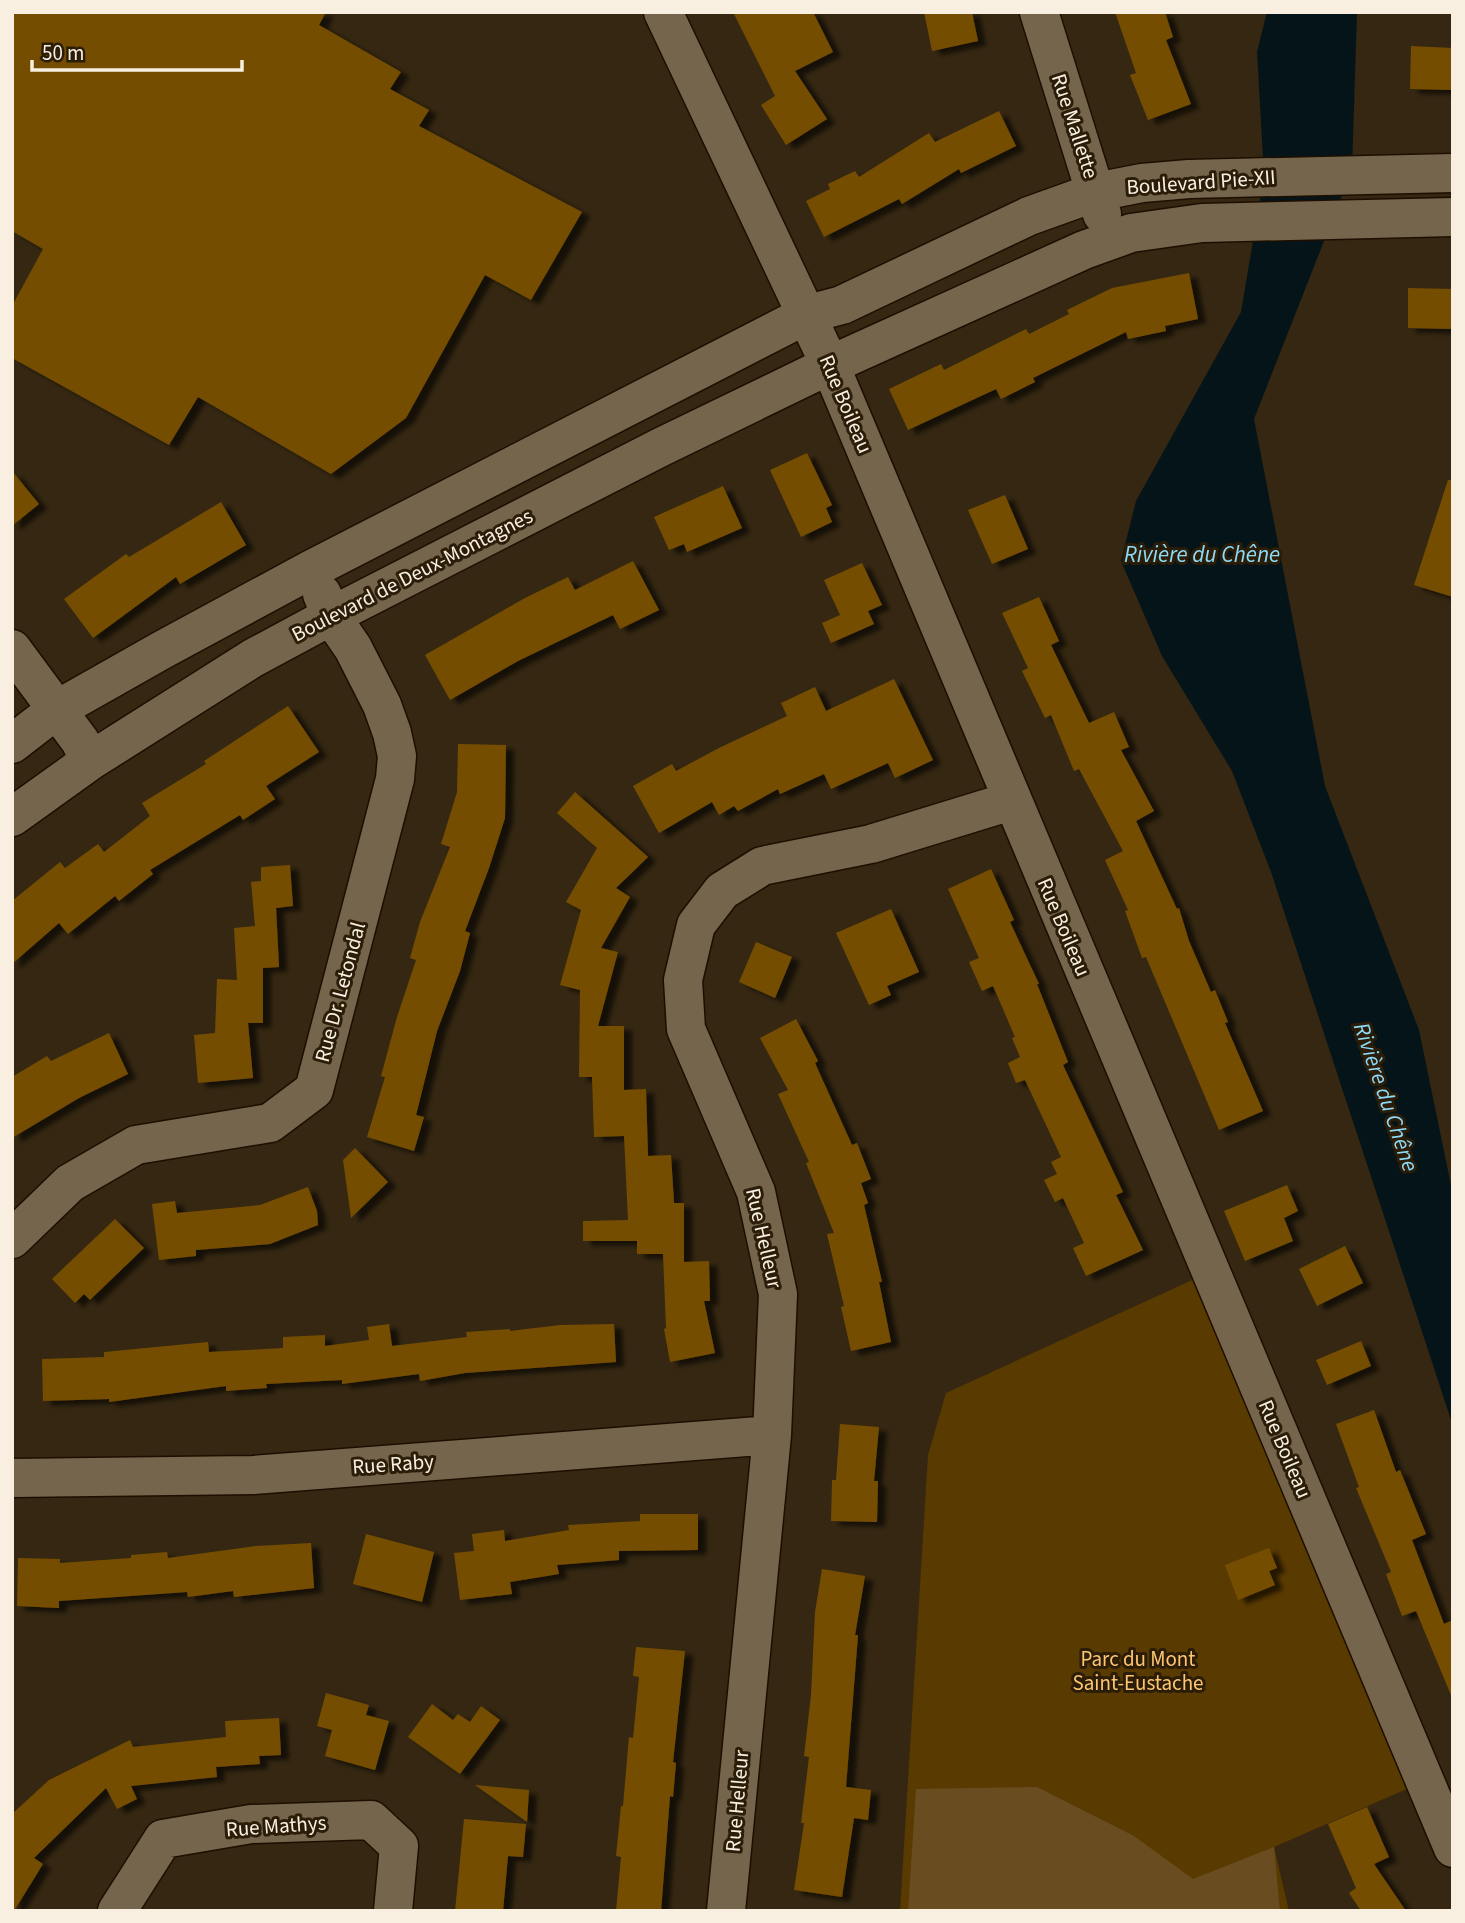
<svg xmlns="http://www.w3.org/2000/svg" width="1465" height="1923" font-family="'Source Sans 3',sans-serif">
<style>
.green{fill:#593a00}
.forest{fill:#694d21}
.water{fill:#051419}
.building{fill:#754e02;filter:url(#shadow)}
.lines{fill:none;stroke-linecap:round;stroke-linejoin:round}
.minor-casing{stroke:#1d0f00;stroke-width:41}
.minor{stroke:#76654d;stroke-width:38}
.labels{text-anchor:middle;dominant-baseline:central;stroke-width:6;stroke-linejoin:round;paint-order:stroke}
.street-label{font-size:21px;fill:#f8efe1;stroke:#2b1d07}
.park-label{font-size:21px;fill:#fdc572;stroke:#2b1d07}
.water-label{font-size:23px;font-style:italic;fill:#8ddbfb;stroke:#2b1d07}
</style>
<defs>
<filter id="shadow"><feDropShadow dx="8" dy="4.5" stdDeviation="2" flood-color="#0009"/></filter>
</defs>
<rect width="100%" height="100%" fill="#352711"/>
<!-- green -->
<path class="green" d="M 1214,1270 L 1425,1781 L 1274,1847 L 1289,1911 L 900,1911 L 928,1455 L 946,1393 Z"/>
<!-- forest -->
<path class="forest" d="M 1037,1787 L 1134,1836 L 1193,1879 L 1274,1847 L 1280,1911 L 908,1911 L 916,1789 Z"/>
<!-- water -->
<path class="water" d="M 1267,12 L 1357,12 L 1352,170 L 1254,419 L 1325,786 L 1419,1030 L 1453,1195 L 1453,1426 L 1271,872 L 1232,771 L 1162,656 L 1121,561 L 1136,501 L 1241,312 L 1264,176 L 1257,52 Z"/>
<!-- building -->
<path class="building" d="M 12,12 L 326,12 L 319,25 L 401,72 L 390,89 L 429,110 L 419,126 L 582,212 L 531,300 L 485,275 L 406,418 L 331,474 L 198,397 L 169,445 L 12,358 L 12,306 L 43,249 L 12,231 Z
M 733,12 L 813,12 L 833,52 L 795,71 L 827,119 L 786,145 L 761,105 L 775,96 Z
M 924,12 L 972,12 L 978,41 L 932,51 Z
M 1115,12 L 1165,12 L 1173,37 L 1166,40 L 1191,104 L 1148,120 L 1130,75 L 1136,73 Z
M 1411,46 L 1453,48 L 1453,90 L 1410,89 Z
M 999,111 L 1016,146 L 961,173 L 959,169 L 902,204 L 899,199 L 824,237 L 806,201 L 830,189 L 828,184 L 855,171 L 859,177 L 929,133 L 935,142 Z
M 1189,273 L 1198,319 L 1165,326 L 1166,331 L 1128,339 L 1126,332 L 1033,378 L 1035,382 L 1001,399 L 996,389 L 908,430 L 889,389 L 941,364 L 944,370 L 1026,329 L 1029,334 L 1069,314 L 1067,310 L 1112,288 Z
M 1408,288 L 1453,289 L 1453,329 L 1408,328 Z
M 807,453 L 832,505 L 826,508 L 832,522 L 801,537 L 770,470 Z
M 12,471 L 39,504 L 12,526 Z
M 1448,480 L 1453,480 L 1453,597 L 1414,585 Z
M 723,486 L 742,528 L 687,552 L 684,544 L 669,550 L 654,517 Z
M 1005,495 L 1028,549 L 992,564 L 968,510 Z
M 221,502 L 246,545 L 180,584 L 176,577 L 93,638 L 64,599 L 126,554 L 129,557 Z
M 633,561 L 659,610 L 620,629 L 613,615 L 518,661 L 450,700 L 425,655 L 525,598 L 568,577 L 575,590 Z
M 862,563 L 882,605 L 868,611 L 874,624 L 831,643 L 822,623 L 840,615 L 824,580 Z
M 1039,597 L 1059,641 L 1051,645 L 1089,723 L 1114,712 L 1129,747 L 1121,750 L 1154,811 L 1136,821 L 1177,909 L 1179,908 L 1189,941 L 1211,992 L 1215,990 L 1228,1022 L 1225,1023 L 1263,1111 L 1219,1130 L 1146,957 L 1142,958 L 1125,911 L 1128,910 L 1105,860 L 1123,851 L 1079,769 L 1074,771 L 1051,715 L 1045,718 L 1022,671 L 1028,668 L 1002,613 Z
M 894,679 L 933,760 L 895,778 L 888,763 L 831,789 L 824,774 L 780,794 L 778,789 L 738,811 L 734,806 L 719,815 L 712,802 L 659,833 L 633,786 L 672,764 L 676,771 L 719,748 L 787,716 L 781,703 L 815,687 L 826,711 Z
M 288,706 L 319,752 L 266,786 L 275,799 L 243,820 L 240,815 L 150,870 L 153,874 L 119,901 L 115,896 L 68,934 L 59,923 L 12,964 L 12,901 L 60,862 L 65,868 L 98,844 L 104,852 L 150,816 L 142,803 L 206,764 L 204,761 Z
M 458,744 L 506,745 L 505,818 L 489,868 L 465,931 L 470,933 L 460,971 L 437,1031 L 416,1115 L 424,1117 L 414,1151 L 367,1137 L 385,1077 L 381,1076 L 397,1017 L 416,960 L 410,958 L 420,922 L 450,847 L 441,844 L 457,792 Z
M 575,792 L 648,857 L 616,888 L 630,897 L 601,948 L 618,952 L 598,1026 L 624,1026 L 624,1090 L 646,1089 L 648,1156 L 671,1155 L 674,1203 L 684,1203 L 684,1262 L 709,1261 L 710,1301 L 704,1301 L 715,1353 L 670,1362 L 664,1329 L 666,1328 L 663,1254 L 637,1254 L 637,1241 L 583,1241 L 583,1221 L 628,1220 L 624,1136 L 594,1137 L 592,1077 L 579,1077 L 580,990 L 560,985 L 581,910 L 566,902 L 597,848 L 557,813 Z
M 290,865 L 293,906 L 276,908 L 279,967 L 263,968 L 263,1023 L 248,1023 L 253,1078 L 198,1083 L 194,1035 L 215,1033 L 217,979 L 237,980 L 234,928 L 255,926 L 251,882 L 261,881 L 261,867 Z
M 991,869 L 1014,920 L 1010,922 L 1039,984 L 1037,984 L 1068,1062 L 1063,1065 L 1123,1192 L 1116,1195 L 1143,1250 L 1086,1276 L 1073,1248 L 1084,1243 L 1063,1198 L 1055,1202 L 1044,1180 L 1057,1174 L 1051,1162 L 1061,1157 L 1025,1080 L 1016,1083 L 1008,1063 L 1020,1057 L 1012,1038 L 1015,1037 L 993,986 L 982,991 L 969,962 L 979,958 L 948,889 Z
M 891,909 L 919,972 L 887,986 L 891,995 L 869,1005 L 836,933 Z
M 756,942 L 792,957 L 775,998 L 739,982 Z
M 796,1019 L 818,1061 L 815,1063 L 852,1145 L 857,1143 L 871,1179 L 861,1183 L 868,1203 L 864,1205 L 882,1282 L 879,1282 L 891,1342 L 851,1351 L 841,1307 L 844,1306 L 827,1234 L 834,1233 L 806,1163 L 809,1162 L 778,1094 L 788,1090 L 760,1038 Z
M 109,1033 L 128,1074 L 79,1098 L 12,1138 L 12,1077 L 47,1056 L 51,1061 Z
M 355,1148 L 388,1182 L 351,1218 L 343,1160 Z
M 1287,1185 L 1298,1211 L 1284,1218 L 1293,1241 L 1245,1261 L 1224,1211 Z
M 308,1187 L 317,1211 L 318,1225 L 270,1244 L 196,1250 L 196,1256 L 159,1260 L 152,1204 L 175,1201 L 177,1213 L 260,1205 Z
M 115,1219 L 144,1248 L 90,1300 L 84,1294 L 75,1303 L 52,1279 Z
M 1345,1246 L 1363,1283 L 1317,1306 L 1299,1269 Z
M 389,1324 L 392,1346 L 467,1337 L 466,1332 L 510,1329 L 510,1331 L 560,1325 L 614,1324 L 616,1362 L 465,1373 L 420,1381 L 419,1374 L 342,1384 L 342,1380 L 266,1384 L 267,1388 L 226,1391 L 226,1386 L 109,1402 L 109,1399 L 43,1401 L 42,1359 L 104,1357 L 104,1352 L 208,1342 L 209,1352 L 283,1348 L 283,1337 L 325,1335 L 325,1346 L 369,1340 L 367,1327 Z
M 1361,1341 L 1371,1366 L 1327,1385 L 1316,1360 Z
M 1374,1410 L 1396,1472 L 1400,1470 L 1426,1534 L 1412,1540 L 1444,1624 L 1453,1620 L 1453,1700 L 1416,1611 L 1402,1616 L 1386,1574 L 1391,1572 L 1356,1488 L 1359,1487 L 1336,1424 Z
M 840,1424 L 879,1427 L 874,1481 L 878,1481 L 877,1522 L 831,1521 L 832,1480 L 836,1480 Z
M 640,1514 L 698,1514 L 698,1550 L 619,1551 L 619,1560 L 557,1565 L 559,1574 L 510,1582 L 512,1594 L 460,1600 L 454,1553 L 474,1551 L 472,1534 L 504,1530 L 505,1541 L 569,1530 L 568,1525 L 640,1521 Z
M 366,1534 L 434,1552 L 422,1602 L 353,1584 Z
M 311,1543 L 314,1588 L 234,1597 L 233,1591 L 188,1597 L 187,1592 L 59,1601 L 59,1608 L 17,1606 L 18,1558 L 60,1559 L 60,1563 L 131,1558 L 131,1555 L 167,1552 L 168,1558 L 256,1546 Z
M 1269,1548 L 1277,1568 L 1269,1571 L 1275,1585 L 1238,1600 L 1225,1565 Z
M 822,1569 L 865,1576 L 855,1635 L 858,1635 L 846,1787 L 871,1790 L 868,1820 L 854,1818 L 842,1897 L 794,1890 L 804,1823 L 801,1823 L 809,1757 L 804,1756 L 811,1695 L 815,1612 Z
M 636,1647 L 685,1651 L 673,1762 L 676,1763 L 673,1797 L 670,1796 L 661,1911 L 616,1911 L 621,1857 L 616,1856 L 621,1806 L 623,1806 L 629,1737 L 633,1738 L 639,1677 L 633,1676 Z
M 326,1693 L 369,1705 L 366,1715 L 389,1721 L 375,1770 L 325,1756 L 332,1730 L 317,1726 Z
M 432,1704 L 453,1720 L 458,1714 L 470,1722 L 481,1706 L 500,1720 L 460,1774 L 408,1737 Z
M 279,1718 L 281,1755 L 259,1756 L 260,1764 L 216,1767 L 217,1777 L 131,1786 L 137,1799 L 117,1809 L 106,1788 L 34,1858 L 43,1864 L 14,1911 L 12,1911 L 12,1814 L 49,1780 L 130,1740 L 133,1747 L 226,1737 L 225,1721 Z
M 475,1785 L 529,1790 L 527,1822 Z
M 1367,1807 L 1389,1857 L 1374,1864 L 1406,1911 L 1361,1911 L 1349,1893 L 1356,1888 L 1328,1824 Z
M 464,1819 L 526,1824 L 523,1857 L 508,1856 L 503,1911 L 455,1911 Z"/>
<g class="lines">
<!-- minor casing -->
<g class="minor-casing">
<path id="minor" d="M 663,12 L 830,365 L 1453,1848
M 1039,12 L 1102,214
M 12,649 L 80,741 L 90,761
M 12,744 L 56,710 L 162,650 L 310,570 L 808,314 L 842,305 L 1029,216 L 1096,192 L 1142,183 L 1189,179 L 1453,173
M 12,817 L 90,761 L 253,658 L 331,616 L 661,447 L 830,365 L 1084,250 L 1131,233 L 1202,223 L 1453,217
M 12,1239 L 70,1183 L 136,1145 L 270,1123 L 314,1090 L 395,779 L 397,756 L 392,733 L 382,705 L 353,648 L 331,616 L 322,594
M 12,1478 L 253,1475 L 772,1435
M 117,1911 L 163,1839 L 251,1824 L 371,1820 L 399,1846 L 393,1911
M 726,1911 L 772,1435 L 778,1294 L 756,1192 L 686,1029 L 683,980 L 696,925 L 722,891 L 762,866 L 871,844 L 1011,801"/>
</g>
<!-- minor -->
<use href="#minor" class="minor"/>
</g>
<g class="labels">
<!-- street labels -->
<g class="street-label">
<text transform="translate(1075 126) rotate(72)">Rue Mallette</text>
<text transform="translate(1201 182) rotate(-4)">Boulevard Pie-XII</text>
<text transform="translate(846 404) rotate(67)">Rue Boileau</text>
<text transform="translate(412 575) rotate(-27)">Boulevard de Deux-Montagnes</text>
<text transform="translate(1064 927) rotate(67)">Rue Boileau</text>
<text transform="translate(340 992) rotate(-75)">Rue Dr. Letondal</text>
<text transform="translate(764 1238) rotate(77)">Rue Helleur</text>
<text transform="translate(1285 1449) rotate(67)">Rue Boileau</text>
<text transform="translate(393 1464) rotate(-4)">Rue Raby</text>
<text transform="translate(737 1801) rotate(-85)">Rue Helleur</text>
<text transform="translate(276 1826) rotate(-4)">Rue Mathys</text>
</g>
<!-- park labels -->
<g class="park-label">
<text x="1138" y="1659">Parc du Mont<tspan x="1138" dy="24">Saint-Eustache</tspan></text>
</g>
<!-- water labels -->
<g class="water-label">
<text x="1202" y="554">Rivière du Chêne</text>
<text transform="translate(1386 1097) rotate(71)">Rivière du Chêne</text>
</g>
</g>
<!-- border -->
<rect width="1465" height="1923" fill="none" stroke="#f8efe1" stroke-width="28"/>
<!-- scale -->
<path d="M32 60v10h210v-10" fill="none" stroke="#f8efe1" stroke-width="3.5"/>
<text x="42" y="60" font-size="21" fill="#f8efe1" stroke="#2b1d07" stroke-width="5" paint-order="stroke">50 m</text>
</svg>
